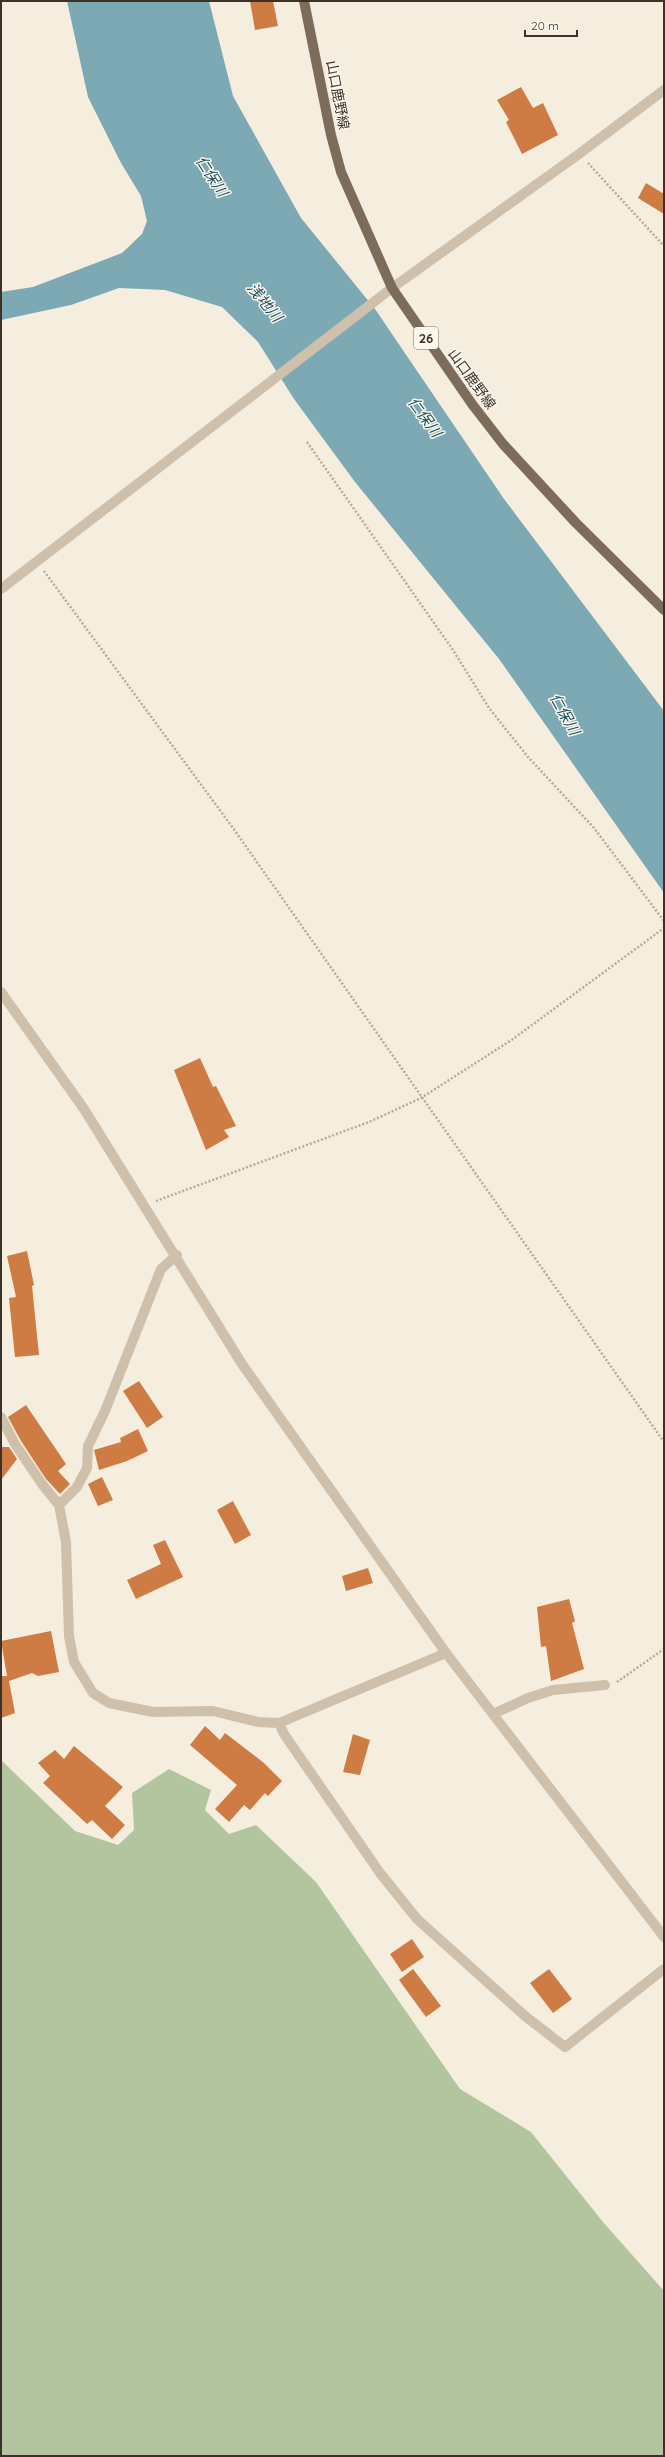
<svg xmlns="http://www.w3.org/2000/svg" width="665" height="2457" font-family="Quicksand,'Noto Sans JP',sans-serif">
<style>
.green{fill:#b2c59e}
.water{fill:#7ca9b4}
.building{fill:#ce7b44}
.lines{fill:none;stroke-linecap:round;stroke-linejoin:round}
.path{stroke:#baaa94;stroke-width:2.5;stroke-dasharray:2 2;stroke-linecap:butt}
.minor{stroke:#cec0aa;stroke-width:10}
.major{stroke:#7e6c5a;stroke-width:10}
.labels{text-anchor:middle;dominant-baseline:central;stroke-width:3;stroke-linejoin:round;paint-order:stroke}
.shield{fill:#fbf7ed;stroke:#756d64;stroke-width:1}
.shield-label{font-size:13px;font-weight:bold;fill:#3b322a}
.street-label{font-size:14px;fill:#3b322a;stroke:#fbf7ed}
.water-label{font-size:15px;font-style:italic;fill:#1c5160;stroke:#fbf7ed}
</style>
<rect width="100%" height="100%" fill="#f5eedf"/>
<!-- green -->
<path class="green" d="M 1,1760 L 75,1831 L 118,1845 L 134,1830 L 132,1793 L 169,1769 L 211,1790 L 205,1810 L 229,1834 L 256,1825 L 316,1882 L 460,2089 L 531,2132 L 603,2222 L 664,2291 L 664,2456 L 1,2456 Z"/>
<!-- water -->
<path class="water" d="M 67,1 L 209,1 L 233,96 L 301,218 L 375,309 L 504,499 L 664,711 L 664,893 L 499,659 L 355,482 L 294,399 L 258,342 L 222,307 L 165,290 L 119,288 L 71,305 L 1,320 L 1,292 L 33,287 L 122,253 L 142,234 L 147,221 L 141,196 L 121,163 L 88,97 Z"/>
<!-- building -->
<path class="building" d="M 250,1 L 273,1 L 278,26 L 255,30 Z
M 521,87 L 533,108 L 543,103 L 558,135 L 522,154 L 506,122 L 509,120 L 497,100 Z
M 646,183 L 664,194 L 664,214 L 638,198 Z
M 200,1058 L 213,1087 L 216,1086 L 236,1126 L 224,1130 L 229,1137 L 206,1150 L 174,1070 Z
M 27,1251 L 34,1285 L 32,1286 L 39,1355 L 15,1357 L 9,1298 L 16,1297 L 7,1256 Z
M 139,1381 L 163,1417 L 147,1428 L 123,1391 Z
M 26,1405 L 66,1464 L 58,1471 L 70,1484 L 60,1494 L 46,1479 L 21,1441 L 8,1417 Z
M 138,1429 L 148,1451 L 127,1461 L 99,1470 L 94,1450 L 121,1442 L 120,1438 Z
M 1,1447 L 9,1447 L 17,1459 L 1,1480 Z
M 102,1477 L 113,1500 L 98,1506 L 88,1484 Z
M 233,1501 L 251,1535 L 235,1544 L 217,1510 Z
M 165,1540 L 183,1577 L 136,1599 L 127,1580 L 161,1564 L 153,1545 Z
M 368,1568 L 373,1583 L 346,1591 L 342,1576 Z
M 569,1599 L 575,1621 L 572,1623 L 584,1669 L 551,1681 L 546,1646 L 541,1647 L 537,1607 Z
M 51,1631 L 59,1672 L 38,1676 L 32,1673 L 9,1681 L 15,1713 L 1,1718 L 1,1676 L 7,1676 L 1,1641 Z
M 205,1726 L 220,1740 L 225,1733 L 264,1763 L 282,1781 L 268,1796 L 265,1793 L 250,1810 L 244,1805 L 229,1822 L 215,1809 L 237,1785 L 190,1745 Z
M 353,1734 L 370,1740 L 360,1775 L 343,1772 Z
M 74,1746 L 123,1787 L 105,1806 L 125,1825 L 112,1839 L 92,1820 L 87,1824 L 43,1783 L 50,1776 L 38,1763 L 55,1750 L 64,1759 Z
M 412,1939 L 424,1957 L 402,1972 L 390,1954 Z
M 413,1969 L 441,2006 L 426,2017 L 399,1980 Z
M 549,1969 L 572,1999 L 553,2013 L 530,1983 Z"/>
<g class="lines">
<!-- path -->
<path class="path" d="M 588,163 L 664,246
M 307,442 L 453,650 L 489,708 L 528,757 L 594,828 L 664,921
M 44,571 L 233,828 L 664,1442
M 156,1201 L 369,1122 L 421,1098 L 513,1039 L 664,928
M 617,1682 L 664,1649"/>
<!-- minor -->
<path class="minor" d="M 1,589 L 392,288 L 579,154 L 664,90
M 1,992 L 84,1109 L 242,1364 L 446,1653 L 664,1937
M 1,1417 L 15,1444 L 42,1484 L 59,1505 L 66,1542 L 69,1636 L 74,1662 L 93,1693 L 109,1703 L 153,1712 L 213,1711 L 258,1722 L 279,1723 L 446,1653
M 59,1505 L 77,1487 L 87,1468 L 88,1446 L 105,1411 L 161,1269 L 177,1255
M 493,1714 L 528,1698 L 553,1690 L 605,1685
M 279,1723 L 284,1734 L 380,1873 L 417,1919 L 525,2016 L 565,2047 L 664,1969"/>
<!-- major -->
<path class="major" d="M 304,1 L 331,135 L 341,172 L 392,288 L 472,404 L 503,444 L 576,523 L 664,610"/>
</g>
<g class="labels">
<!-- shield labels -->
<rect class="shield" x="414" y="327" width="24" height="22" rx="3"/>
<g class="shield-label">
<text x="426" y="338">26</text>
</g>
<!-- street labels -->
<g class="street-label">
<text transform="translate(338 95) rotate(79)">山口鹿野線</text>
<text transform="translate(472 379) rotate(54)">山口鹿野線</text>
</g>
<!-- water labels -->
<g class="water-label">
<text transform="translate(212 176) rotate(57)">仁保川</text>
<text transform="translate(265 302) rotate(51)">浅地川</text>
<text transform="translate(425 417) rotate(54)">仁保川</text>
<text transform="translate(565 714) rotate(61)">仁保川</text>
</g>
</g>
<!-- border -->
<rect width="665" height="2457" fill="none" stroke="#3b322a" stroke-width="4"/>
<!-- scale -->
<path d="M525 30v6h52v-6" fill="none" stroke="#3b322a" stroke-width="2"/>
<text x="531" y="30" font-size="12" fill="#3b322a" stroke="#fbf7ed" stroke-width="3" paint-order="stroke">20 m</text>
</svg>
